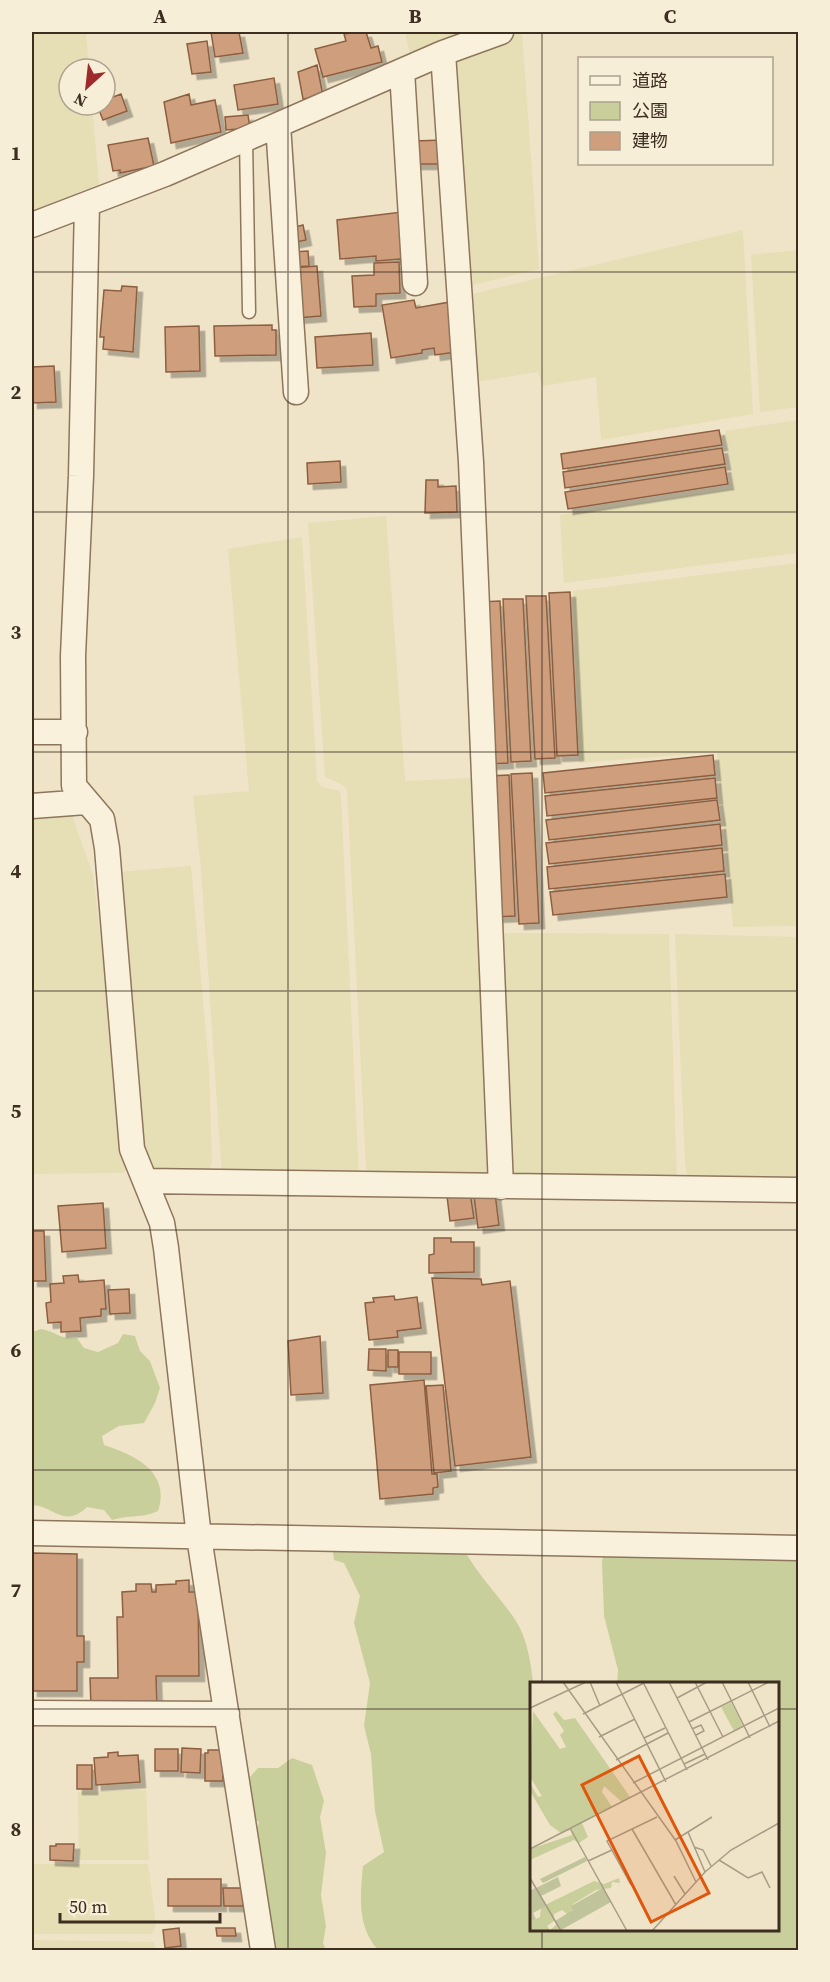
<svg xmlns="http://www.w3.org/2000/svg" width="830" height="1982" font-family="'Source Serif 4','Noto Sans JP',serif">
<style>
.farmland{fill:#e6deb5}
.green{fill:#c9cf9b}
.building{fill:#cf9f7d;stroke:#8d5f41;stroke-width:1.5;filter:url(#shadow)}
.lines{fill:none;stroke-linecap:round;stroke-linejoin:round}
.service-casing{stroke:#8d765c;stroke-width:15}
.minor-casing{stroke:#8d765c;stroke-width:27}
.service{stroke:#faf1dc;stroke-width:12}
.minor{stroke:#faf1dc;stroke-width:24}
.grid{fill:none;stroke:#3d2e20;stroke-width:1.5;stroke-opacity:0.55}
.inset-road{fill:none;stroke:#a89b85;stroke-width:1.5}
.view{fill:#df570d;fill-opacity:0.15;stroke:#df570d;stroke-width:3}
.inset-edge{fill:none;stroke:#3d2e20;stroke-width:3}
.neatline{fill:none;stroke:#3d2e20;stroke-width:2}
.grid-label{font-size:20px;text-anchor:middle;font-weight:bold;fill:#3d2e20}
</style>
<defs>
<filter id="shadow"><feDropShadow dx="5.5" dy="5.5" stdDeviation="0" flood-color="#0004"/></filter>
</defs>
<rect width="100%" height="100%" fill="#f0e4c8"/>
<!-- farmland -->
<path class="farmland" d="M 32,32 L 86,32 L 89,69 L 69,69 L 69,105 L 92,105 L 99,184 L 32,211 Z
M 405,32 L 474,32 L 410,54 Z
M 516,32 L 522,32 L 539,269 L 465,287 L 452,54 Z
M 743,230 L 753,414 L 601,440 L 596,377 L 543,386 L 538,372 L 470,383 L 463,296 Z
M 798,250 L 798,407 L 760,412 L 751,255 Z
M 798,420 L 798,553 L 564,583 L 560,515 L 734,488 L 725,431 Z
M 386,516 L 405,781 L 471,778 L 494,1169 L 490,1176 L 369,1174 L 366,1168 L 347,789 L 343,785 L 325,777 L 308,523 Z
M 302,537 L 317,781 L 322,787 L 340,791 L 341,797 L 359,1178 L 222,1176 L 221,1162 L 201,868 L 193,796 L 249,791 L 228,549 Z
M 798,563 L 798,926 L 733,927 L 717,752 L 579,763 L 573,591 Z
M 71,812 L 93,875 L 128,1166 L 124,1173 L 32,1174 L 32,813 Z
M 191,866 L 209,1068 L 212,1161 L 208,1174 L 148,1177 L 138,1140 L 118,872 Z
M 494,933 L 669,934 L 677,1182 L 508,1179 Z
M 675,934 L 798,937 L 798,1184 L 688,1183 L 685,1163 Z
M 146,1790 L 149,1860 L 79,1860 L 78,1792 Z
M 32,1864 L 148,1864 L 156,1924 L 152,1934 L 32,1934 Z
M 32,1940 L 154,1942 L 156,1950 L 32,1950 Z"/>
<!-- green -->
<path class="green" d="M 41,1329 C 58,1332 57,1339 77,1338 L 84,1348 L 98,1352 L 118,1343 L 123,1334 L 135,1336 L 140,1351 L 150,1361 L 160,1388 L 155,1403 L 144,1423 L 119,1426 L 102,1436 L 104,1445 C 135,1455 171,1472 158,1511 C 140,1519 132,1514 112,1520 L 104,1510 L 87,1507 C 64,1529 54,1506 32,1505 L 32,1332 Z
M 332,1545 L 464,1549 C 477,1575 499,1595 516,1621 C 527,1638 531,1663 533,1683 L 532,1930 L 778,1930 L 778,1684 L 617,1683 L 618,1670 L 604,1616 L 602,1563 L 603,1555 L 798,1559 L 798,1950 L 378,1950 C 357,1927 360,1896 363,1866 L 384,1852 L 375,1811 L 371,1754 L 364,1726 L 370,1683 L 354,1623 L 360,1596 L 344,1563 L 334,1560 Z
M 292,1758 L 312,1765 L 324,1801 L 320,1817 L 326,1853 L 321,1895 L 326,1926 L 323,1943 L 326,1950 L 271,1950 L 256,1834 L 259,1822 L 250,1816 L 243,1785 L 258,1768 L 278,1768 Z"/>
<!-- building -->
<path class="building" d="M 211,32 L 239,32 L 243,53 L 215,57 Z
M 355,32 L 366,32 L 371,48 L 378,46 L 382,62 L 323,77 L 315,49 L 346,41 L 344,34 Z
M 207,41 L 211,72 L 192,74 L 187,44 Z
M 317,65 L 323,96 L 303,99 L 298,72 Z
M 274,78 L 278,104 L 238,110 L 234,85 Z
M 121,94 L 127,111 L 103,120 L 97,105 L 105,105 L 105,100 Z
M 189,94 L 191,105 L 215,100 L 221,132 L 171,143 L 164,102 Z
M 248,115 L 250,128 L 226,130 L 225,117 Z
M 148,138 L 154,166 L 120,173 L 120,170 L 113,171 L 108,145 Z
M 443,140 L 443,164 L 414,164 L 414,141 Z
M 402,212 L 406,261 L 401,262 L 400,259 L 376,261 L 376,256 L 340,259 L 337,220 Z
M 303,225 L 306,240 L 291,243 L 295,227 Z
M 308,251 L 309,266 L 293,267 L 292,252 Z
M 399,262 L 400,293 L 376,294 L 376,306 L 354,307 L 352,276 L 374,275 L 374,263 Z
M 317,266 L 321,316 L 296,318 L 293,268 Z
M 122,286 L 137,287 L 133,352 L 103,349 L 104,337 L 100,337 L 104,290 L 121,291 Z
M 414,300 L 416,308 L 450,302 L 456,352 L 435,355 L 434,348 L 422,350 L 422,353 L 391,358 L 382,305 Z
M 272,325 L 272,330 L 276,330 L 276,355 L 215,356 L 214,326 Z
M 199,326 L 200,371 L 166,372 L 165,327 Z
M 371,333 L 373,365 L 317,368 L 315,337 Z
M 54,366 L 56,402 L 32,403 L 32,367 Z
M 719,430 L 722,445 L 563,469 L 561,454 Z
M 722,448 L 725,464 L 565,488 L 563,472 Z
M 340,461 L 341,482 L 308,484 L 307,463 Z
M 725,467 L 728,484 L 568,509 L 565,492 Z
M 426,480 L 438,480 L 438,487 L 456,486 L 457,512 L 425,513 Z
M 570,592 L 578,755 L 557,756 L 549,593 Z
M 526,596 L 546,596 L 555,758 L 535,759 Z
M 503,599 L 523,599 L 531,761 L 511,762 Z
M 500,601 L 508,763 L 488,764 L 480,602 Z
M 713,755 L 715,775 L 545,793 L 543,773 Z
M 532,773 L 539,923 L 519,924 L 511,774 Z
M 509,775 L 515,916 L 495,917 L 488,776 Z
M 715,778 L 717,798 L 547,816 L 545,796 Z
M 717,800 L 720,820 L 549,840 L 546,820 Z
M 720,824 L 722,845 L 549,864 L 546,843 Z
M 722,848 L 724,871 L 549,889 L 547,867 Z
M 725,874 L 727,897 L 553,915 L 550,892 Z
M 470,1193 L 474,1218 L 450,1221 L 447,1196 Z
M 495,1193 L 499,1225 L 478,1228 L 474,1196 Z
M 103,1203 L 106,1248 L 62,1252 L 58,1206 Z
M 32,1231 L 44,1231 L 46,1281 L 32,1281 Z
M 434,1238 L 451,1238 L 451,1242 L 474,1242 L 474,1272 L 429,1273 L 429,1255 L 434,1254 Z
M 78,1275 L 79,1282 L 104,1280 L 106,1309 L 101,1309 L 101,1316 L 80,1318 L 81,1331 L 61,1332 L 61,1322 L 48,1323 L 46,1303 L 51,1302 L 50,1284 L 64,1283 L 63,1276 Z
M 432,1278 L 481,1279 L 482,1285 L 510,1281 L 531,1457 L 455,1466 Z
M 129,1289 L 130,1313 L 110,1314 L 108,1290 Z
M 394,1296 L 395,1300 L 417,1297 L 421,1328 L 397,1331 L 398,1337 L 369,1340 L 365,1303 L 374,1302 L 373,1298 Z
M 320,1336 L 323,1393 L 291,1395 L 288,1341 Z
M 369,1349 L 386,1349 L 386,1371 L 368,1370 Z
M 388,1350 L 398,1350 L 398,1367 L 388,1367 Z
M 399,1352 L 431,1352 L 431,1374 L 399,1374 Z
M 424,1380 L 432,1474 L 437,1474 L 438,1487 L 433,1488 L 433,1494 L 380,1499 L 370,1385 Z
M 443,1385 L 451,1471 L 434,1473 L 426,1386 Z
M 32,1553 L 77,1554 L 77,1636 L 84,1636 L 84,1662 L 77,1662 L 77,1691 L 32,1691 Z
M 189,1580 L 189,1592 L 198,1592 L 199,1676 L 156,1676 L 157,1706 L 91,1707 L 90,1678 L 118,1678 L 117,1617 L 123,1617 L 122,1592 L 136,1591 L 136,1584 L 151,1584 L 152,1592 L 156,1592 L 156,1585 L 176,1584 L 176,1581 Z
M 182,1748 L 201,1749 L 200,1773 L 181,1772 Z
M 155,1749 L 178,1749 L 178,1771 L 155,1771 Z
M 208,1750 L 223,1750 L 223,1781 L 205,1781 L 205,1753 L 208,1753 Z
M 118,1752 L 118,1756 L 138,1755 L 140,1782 L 96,1785 L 94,1758 L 108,1757 L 108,1753 Z
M 77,1765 L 92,1765 L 92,1789 L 77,1789 Z
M 56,1844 L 74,1844 L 73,1861 L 50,1860 L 50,1846 L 56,1846 Z
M 168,1879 L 221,1879 L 221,1906 L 168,1906 Z
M 223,1888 L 244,1888 L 243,1906 L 224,1906 Z
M 179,1928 L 181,1946 L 165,1948 L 163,1930 Z
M 216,1928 L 235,1928 L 236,1936 L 217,1936 Z"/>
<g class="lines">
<!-- service casing -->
<g class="service-casing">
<path id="service" d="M 246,139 L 249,312"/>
</g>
<!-- minor casing -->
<g class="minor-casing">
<path id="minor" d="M 443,53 L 471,462 L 501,1187
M 402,71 L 415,283
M 278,125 L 296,392
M 87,204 L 81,476 L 73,656 L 74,786 L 102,819 L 107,848 L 132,1149 L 162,1223 L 166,1248 L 199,1537 L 263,1950
M 32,225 L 165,174 L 443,53 L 501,32
M 32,732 L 75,732
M 32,806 L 86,802
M 146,1181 L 798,1190
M 32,1533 L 798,1548
M 32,1713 L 227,1714"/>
</g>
<!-- service -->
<use href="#service" class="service"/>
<!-- minor -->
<use href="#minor" class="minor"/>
</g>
<!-- grid -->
<path class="grid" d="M 288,32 L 288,1950M 542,32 L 542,1684M 32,272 L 798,272M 32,512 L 798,512M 32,752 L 798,752M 32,991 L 798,991M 32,1230 L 798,1230M 32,1470 L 798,1470M 32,1709 L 532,1709M 778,1709 L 798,1709M 542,1930 L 542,1950"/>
<!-- overview -->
<g transform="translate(530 1682)">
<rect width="249" height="249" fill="#f0e4c8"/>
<path d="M 201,20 L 213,44 L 204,49 L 191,25 ZM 3,29 L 30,67 L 36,65 L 30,53 L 34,49 L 23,32 L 26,29 L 34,38 L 45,36 L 100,115 L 92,120 L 74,104 L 72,110 L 82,125 L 52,141 L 58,155 L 49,161 L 44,158 L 0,178 L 0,167 L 42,153 L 41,148 L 31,151 L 20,143 L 0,109 L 0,101 L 8,115 L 12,114 L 0,95 ZM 89,196 L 90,201 L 82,200 L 81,206 L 66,208 L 43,222 L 43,228 L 37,232 L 32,228 L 24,232 L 24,239 L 17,244 L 20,248 L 27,242 L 30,249 L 0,249 L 0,240 L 10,235 L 11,225 L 64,199 L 74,202 Z" fill="#c9cf9b"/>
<path d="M 55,175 L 57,179 L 13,201 L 10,197 ZM 28,195 L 31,204 L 11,214 L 6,206 ZM 5,206 L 16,224 L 3,231 L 6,237 L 0,240 L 0,209 ZM 73,206 L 81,220 L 31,248 L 25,239 L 43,228 L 41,224 Z" fill="#bfc49a"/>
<path class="inset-road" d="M 33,0 L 146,159 L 166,200M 60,0 L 70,24M 86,0 L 136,100M 113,0 L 157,88M 139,0 L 178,78M 165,0 L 193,55M 192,0 L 220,56M 218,0 L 240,45M 147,16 L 177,0M 0,26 L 56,0M 53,32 L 114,1M 159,40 L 239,0M 162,47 L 171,43 L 174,49 L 166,53M 69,55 L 105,37M 114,56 L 135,46M 86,78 L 138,51M 154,82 L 175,72M 103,101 L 249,26M 40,146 L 97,249M 102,147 L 146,223M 158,150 L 175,190M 145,158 L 182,135M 164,165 L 173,168 L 181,184M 0,167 L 249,39M 189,178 L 218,196 L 232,190 L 240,206M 58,179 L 82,168M 249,182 L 249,203M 144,194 L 155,212M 0,196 L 31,249M 101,203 L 77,159 L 127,135M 122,249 L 175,190 L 201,168 L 249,141"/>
<path class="view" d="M 109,74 L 179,211 L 121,240 L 52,103 Z"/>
<rect width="249" height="249" class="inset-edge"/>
</g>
<!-- border -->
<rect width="830" height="1982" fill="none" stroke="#f7eed8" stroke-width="66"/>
<!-- legend -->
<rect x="578" y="57" width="195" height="108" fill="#f7eed8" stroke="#ada18e" stroke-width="1.5"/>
<rect x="590" y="76" width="30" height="9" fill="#faf1dc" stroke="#ada18e" stroke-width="1.5"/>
<text x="632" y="87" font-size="18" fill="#3d2e20">道路</text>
<rect x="590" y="102" width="30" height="18" fill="#c9cf9b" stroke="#ada18e" stroke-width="1.5"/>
<text x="632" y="117" font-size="18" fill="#3d2e20">公園</text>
<rect x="590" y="132" width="30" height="18" fill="#cf9f7d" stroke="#ada18e" stroke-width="1.5"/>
<text x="632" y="147" font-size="18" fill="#3d2e20">建物</text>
<!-- north arrow -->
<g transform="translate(87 87) rotate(207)"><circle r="28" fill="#f7eed8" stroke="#ada18e" stroke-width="1.5"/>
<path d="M0-4.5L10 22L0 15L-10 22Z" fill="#9e2a2b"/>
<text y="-9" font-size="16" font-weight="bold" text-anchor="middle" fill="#3d2e20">N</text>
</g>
<!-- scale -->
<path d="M60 1913v9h160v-9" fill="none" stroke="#3d2e20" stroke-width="3"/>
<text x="69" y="1913" font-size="18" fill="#3d2e20" stroke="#f7eed8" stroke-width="4.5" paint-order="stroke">50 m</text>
<rect x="33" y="33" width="764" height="1916" class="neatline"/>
<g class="grid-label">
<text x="160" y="23">A</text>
<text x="415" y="23">B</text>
<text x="670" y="23">C</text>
<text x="16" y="160">1</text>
<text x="16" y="399">2</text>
<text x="16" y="639">3</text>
<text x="16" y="878">4</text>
<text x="16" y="1118">5</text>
<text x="16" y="1357">6</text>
<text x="16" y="1597">7</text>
<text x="16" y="1836">8</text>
</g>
</svg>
